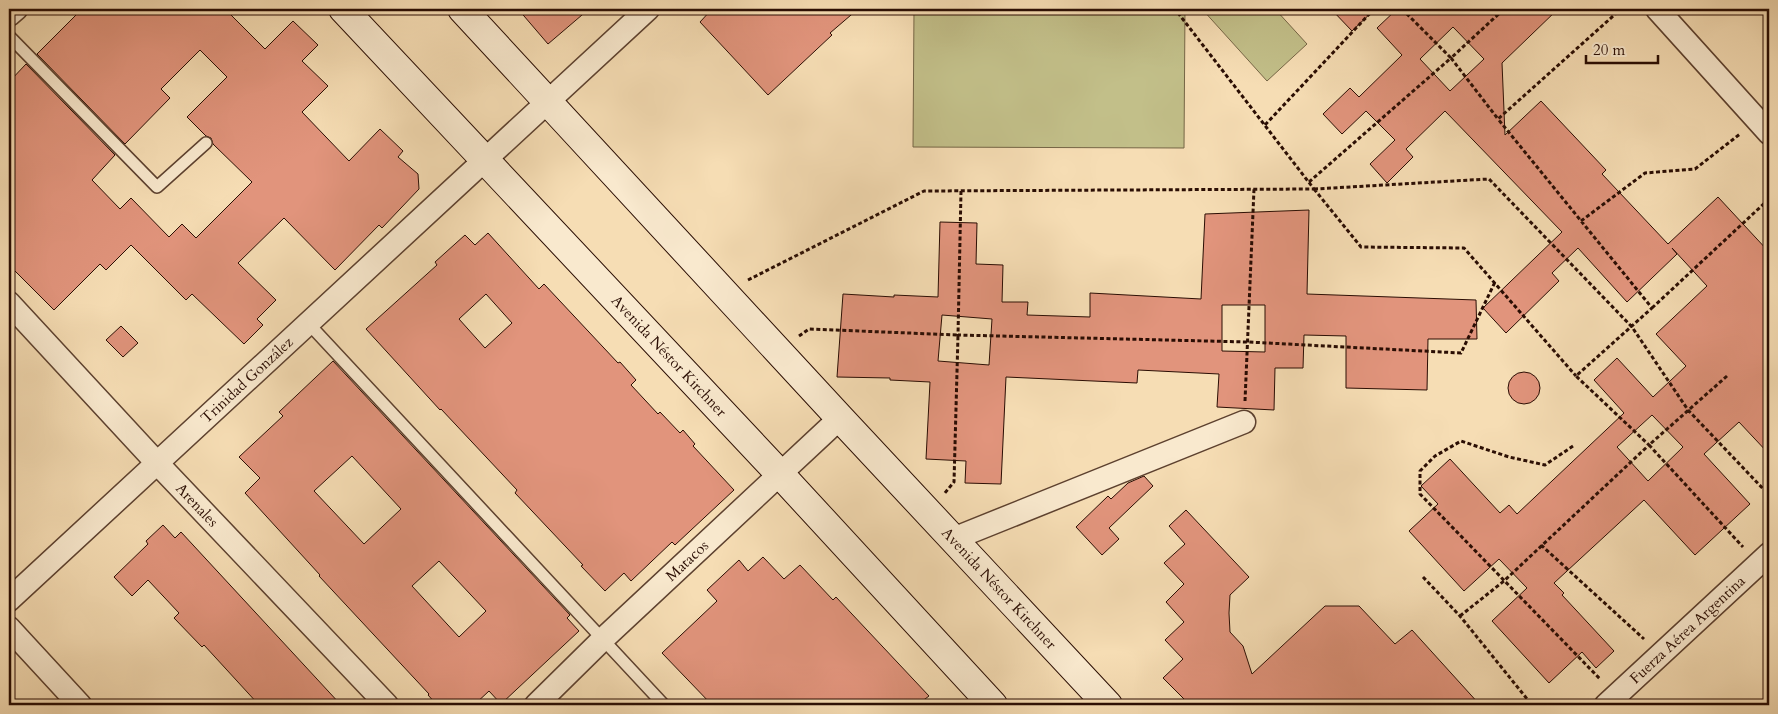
<svg xmlns="http://www.w3.org/2000/svg" width="1778" height="714" font-family="Cardo,serif">
<style>
.garden{fill:#c2bf89;stroke:#766646}
.building{fill:#e1947c;stroke:#2a0d03;fill-rule:evenodd}
.lines{fill:none;stroke-linecap:round;stroke-linejoin:round}
.service-casing{stroke:#5d412f;stroke-width:14}
.minor-casing{stroke:#5d412f;stroke-width:25}
.secondary-casing{stroke:#2a0d03;stroke-width:30}
.path{stroke:#2a0d03;stroke-width:3;stroke-dasharray:4 2.5;stroke-linecap:butt}
.service{stroke:#f9e9ce;stroke-width:11}
.minor{stroke:#f9e9ce;stroke-width:22}
.secondary{stroke:#f9e9ce;stroke-width:28}
.labels{text-anchor:middle;dominant-baseline:central;stroke-width:5;stroke-linejoin:round;paint-order:stroke}
.street-label{font-size:15px;fill:#2a0d03;stroke:#f9e9ce}
</style>
<rect width="100%" height="100%" fill="#f6ddb4"/>
<filter id="stains"><feTurbulence type="fractalNoise" baseFrequency=".004" numOctaves="4"/><feColorMatrix values="0 0 0 0 .2 0 0 0 0 .09 0 0 0 0 .02 0 0 0 .5 -.17"/></filter>
<radialGradient id="worn" r=".72"><stop offset=".6" stop-color="#630" stop-opacity="0"/><stop offset="1" stop-color="#630" stop-opacity=".3"/></radialGradient>
<!-- garden -->
<path class="garden" d="M 914,9 L 1185,9 L 1184,148 L 913,147 Z
M 1202,9 L 1275,9 L 1307,44 L 1267,81 Z"/>
<!-- building -->
<path class="building" d="M 82,9 L 225,9 L 265,49 L 293,21 L 318,45 L 302,61 L 328,86 L 302,112 L 349,161 L 380,129 L 403,151 L 398,157 L 418,174 L 419,189 L 382,228 L 379,225 L 335,270 L 284,218 L 238,263 L 276,300 L 257,319 L 263,325 L 244,344 L 192,294 L 186,300 L 131,245 L 106,270 L 100,264 L 54,310 L 9,265 L 9,82 L 26,64 L 115,155 L 92,180 L 120,209 L 131,198 L 169,237 L 182,224 L 196,238 L 252,182 L 213,144 L 211,138 L 206,136 L 187,117 L 227,77 L 200,50 L 161,89 L 170,98 L 125,144 L 37,54 Z
M 518,9 L 589,9 L 548,44 Z
M 712,9 L 858,9 L 830,33 L 832,35 L 768,95 L 700,22 Z
M 1331,9 L 1375,9 L 1352,31 Z
M 1397,9 L 1558,9 L 1502,63 L 1505,135 L 1541,101 L 1606,170 L 1602,174 L 1668,244 L 1718,197 L 1769,252 L 1769,454 L 1739,422 L 1704,454 L 1750,504 L 1695,555 L 1644,500 L 1554,583 L 1564,593 L 1562,595 L 1614,651 L 1596,668 L 1582,652 L 1549,683 L 1492,621 L 1527,588 L 1499,559 L 1464,591 L 1409,531 L 1438,504 L 1421,486 L 1450,459 L 1500,513 L 1509,505 L 1517,514 L 1624,413 L 1594,380 L 1617,358 L 1653,397 L 1686,366 L 1656,334 L 1707,286 L 1672,248 L 1677,254 L 1627,302 L 1578,248 L 1552,273 L 1559,281 L 1506,333 L 1483,308 L 1562,232 L 1445,111 L 1406,149 L 1413,157 L 1387,183 L 1370,164 L 1395,140 L 1366,111 L 1342,134 L 1323,114 L 1350,88 L 1359,97 L 1402,55 L 1377,28 ZM 1453,27 L 1484,59 L 1450,91 L 1420,59 ZM 1652,415 L 1683,447 L 1648,481 L 1617,447 Z
M 1309,210 L 1307,294 L 1476,300 L 1477,339 L 1428,339 L 1427,390 L 1346,388 L 1346,336 L 1304,335 L 1303,368 L 1275,368 L 1274,410 L 1217,407 L 1219,374 L 1138,370 L 1137,383 L 1006,377 L 1001,484 L 965,483 L 966,461 L 926,459 L 930,382 L 890,380 L 890,378 L 837,377 L 843,294 L 894,297 L 894,295 L 938,297 L 940,222 L 977,223 L 976,264 L 1003,265 L 1002,302 L 1028,302 L 1027,315 L 1090,317 L 1090,293 L 1201,299 L 1205,214 ZM 1222,305 L 1265,305 L 1265,352 L 1222,351 ZM 942,315 L 992,319 L 989,365 L 938,361 Z
M 488,233 L 539,289 L 544,284 L 618,363 L 620,362 L 636,380 L 631,385 L 658,414 L 660,412 L 680,433 L 683,430 L 695,444 L 693,446 L 734,490 L 675,545 L 672,542 L 631,581 L 624,573 L 605,591 L 581,566 L 583,565 L 515,493 L 517,490 L 441,409 L 440,410 L 366,329 L 437,265 L 435,262 L 465,235 L 475,245 ZM 486,294 L 512,323 L 485,348 L 459,319 Z
M 121,326 L 138,343 L 123,357 L 106,340 Z
M 333,361 L 570,615 L 567,618 L 579,631 L 501,704 L 489,691 L 474,705 L 437,705 L 428,695 L 429,694 L 319,576 L 320,575 L 245,493 L 260,478 L 239,457 L 283,416 L 279,412 ZM 352,456 L 401,509 L 364,544 L 314,491 ZM 439,561 L 486,611 L 459,637 L 412,586 Z
M1508 388a16 16 0 1 1 32 0a16 16 0 1 1-32 0Z
M 1144,476 L 1153,486 L 1109,528 L 1119,539 L 1102,555 L 1076,527 L 1108,496 L 1111,499 L 1128,483 Z
M 1186,510 L 1249,577 L 1230,595 L 1229,613 L 1230,632 L 1243,646 L 1252,674 L 1325,606 L 1359,606 L 1395,644 L 1412,630 L 1480,705 L 1190,705 L 1163,678 L 1183,659 L 1165,640 L 1184,622 L 1166,602 L 1184,584 L 1164,563 L 1185,544 L 1169,526 Z
M 163,525 L 175,538 L 181,532 L 341,705 L 259,705 L 204,645 L 202,647 L 174,618 L 179,613 L 148,580 L 132,596 L 114,577 L 148,544 L 146,541 Z
M 763,557 L 784,579 L 800,565 L 833,600 L 836,597 L 929,696 L 917,705 L 712,705 L 662,653 L 717,601 L 707,590 L 739,560 L 748,571 Z"/>
<g class="lines">
<!-- service casing -->
<g class="service-casing">
<path id="service" d="M 9,36 L 157,187 L 206,143
M 308,323 L 664,705"/>
</g>
<!-- minor casing -->
<g class="minor-casing">
<g id="minor">
<path d="M 1657,9 L 1769,133"/>
<path d="M 9,15 L 16,9"/>
<path id="s1" d="M 9,303 L 157,463 L 387,705"/>
<path d="M 953,539 L 1244,422"/>
<path id="s2" d="M 9,600 L 648,9"/>
<path d="M 9,628 L 80,705"/>
<path id="s3" d="M 536,705 L 602,640 L 840,418"/>
<path id="s4" d="M 1606,705 L 1769,554"/>
</g>
</g>
<!-- secondary casing -->
<g class="secondary-casing">
<g id="secondary">
<path id="s5" d="M 343,9 L 780,474 L 993,705"/>
<path id="s6" d="M 462,9 L 840,418 L 1108,705"/>
</g>
</g>
<!-- path -->
<path class="path" d="M 1402,9 L 1451,58 L 1504,9
M 1265,125 L 1374,9
M 1309,182 L 1451,58 L 1498,119
M 1314,189 L 1489,179 L 1632,327 L 1688,410 L 1769,495
M 1314,189 L 1361,247 L 1464,248 L 1576,376
M 961,191 L 958,335 L 1248,342 L 1461,353 L 1495,282
M 1581,221 L 1645,173 L 1695,169 L 1740,134
M 748,280 L 924,191 L 1314,189 L 1175,9
M 1652,308 L 1769,199
M 799,336 L 809,329 L 958,335 L 954,482 L 944,494
M 1727,376 L 1649,445 L 1743,547
M 1245,401 L 1254,189
M 1573,446 L 1545,465 L 1509,457 L 1461,441 L 1435,456 L 1420,471 L 1420,494 L 1600,679
M 1541,545 L 1644,639
M 1423,577 L 1460,616 L 1532,705
M 1460,616 L 1504,581 L 1649,445 L 1576,376 L 1652,308 L 1498,119 L 1621,9"/>
<!-- service -->
<use href="#service" class="service"/>
<!-- minor -->
<use href="#minor" class="minor"/>
<!-- secondary -->
<use href="#secondary" class="secondary"/>
</g>
<g class="labels">
<!-- street labels -->
<g class="street-label">
<text stroke="none"><textPath href="#s5" startOffset="476">Avenida Néstor Kirchner</textPath></text>
<text stroke="none"><textPath href="#s2" startOffset="324">Trinidad González</textPath></text>
<text stroke="none"><textPath href="#s1" startOffset="276">Arenales</textPath></text>
<text stroke="none"><textPath href="#s3" startOffset="209">Matacos</textPath></text>
<text stroke="none"><textPath href="#s6" startOffset="790">Avenida Néstor Kirchner</textPath></text>
<text stroke="none"><textPath href="#s4" startOffset="111">Fuerza Aérea Argentina</textPath></text>
</g>
</g>
<!-- margin -->
<rect width="1778" height="714" fill="none" stroke="#f6ddb4" stroke-width="30"/>
<rect x="10" y="10" width="1758" height="694" fill="none" stroke="#2a0d03" stroke-width="2.5"/>
<rect x="15" y="15" width="1748" height="684" fill="none" stroke="#2a0d03"/>
<!-- scale -->
<path d="M1586 55v8h72v-8" fill="none" stroke="#2a0d03" stroke-width="2.5"/>
<text x="1593" y="55" font-size="15" fill="#2a0d03" stroke="#f9e9ce" stroke-width="4" paint-order="stroke">20 m</text>
<rect width="100%" height="100%" filter="url(#stains)"/>
<rect width="100%" height="100%" fill="url(#worn)"/>
</svg>
